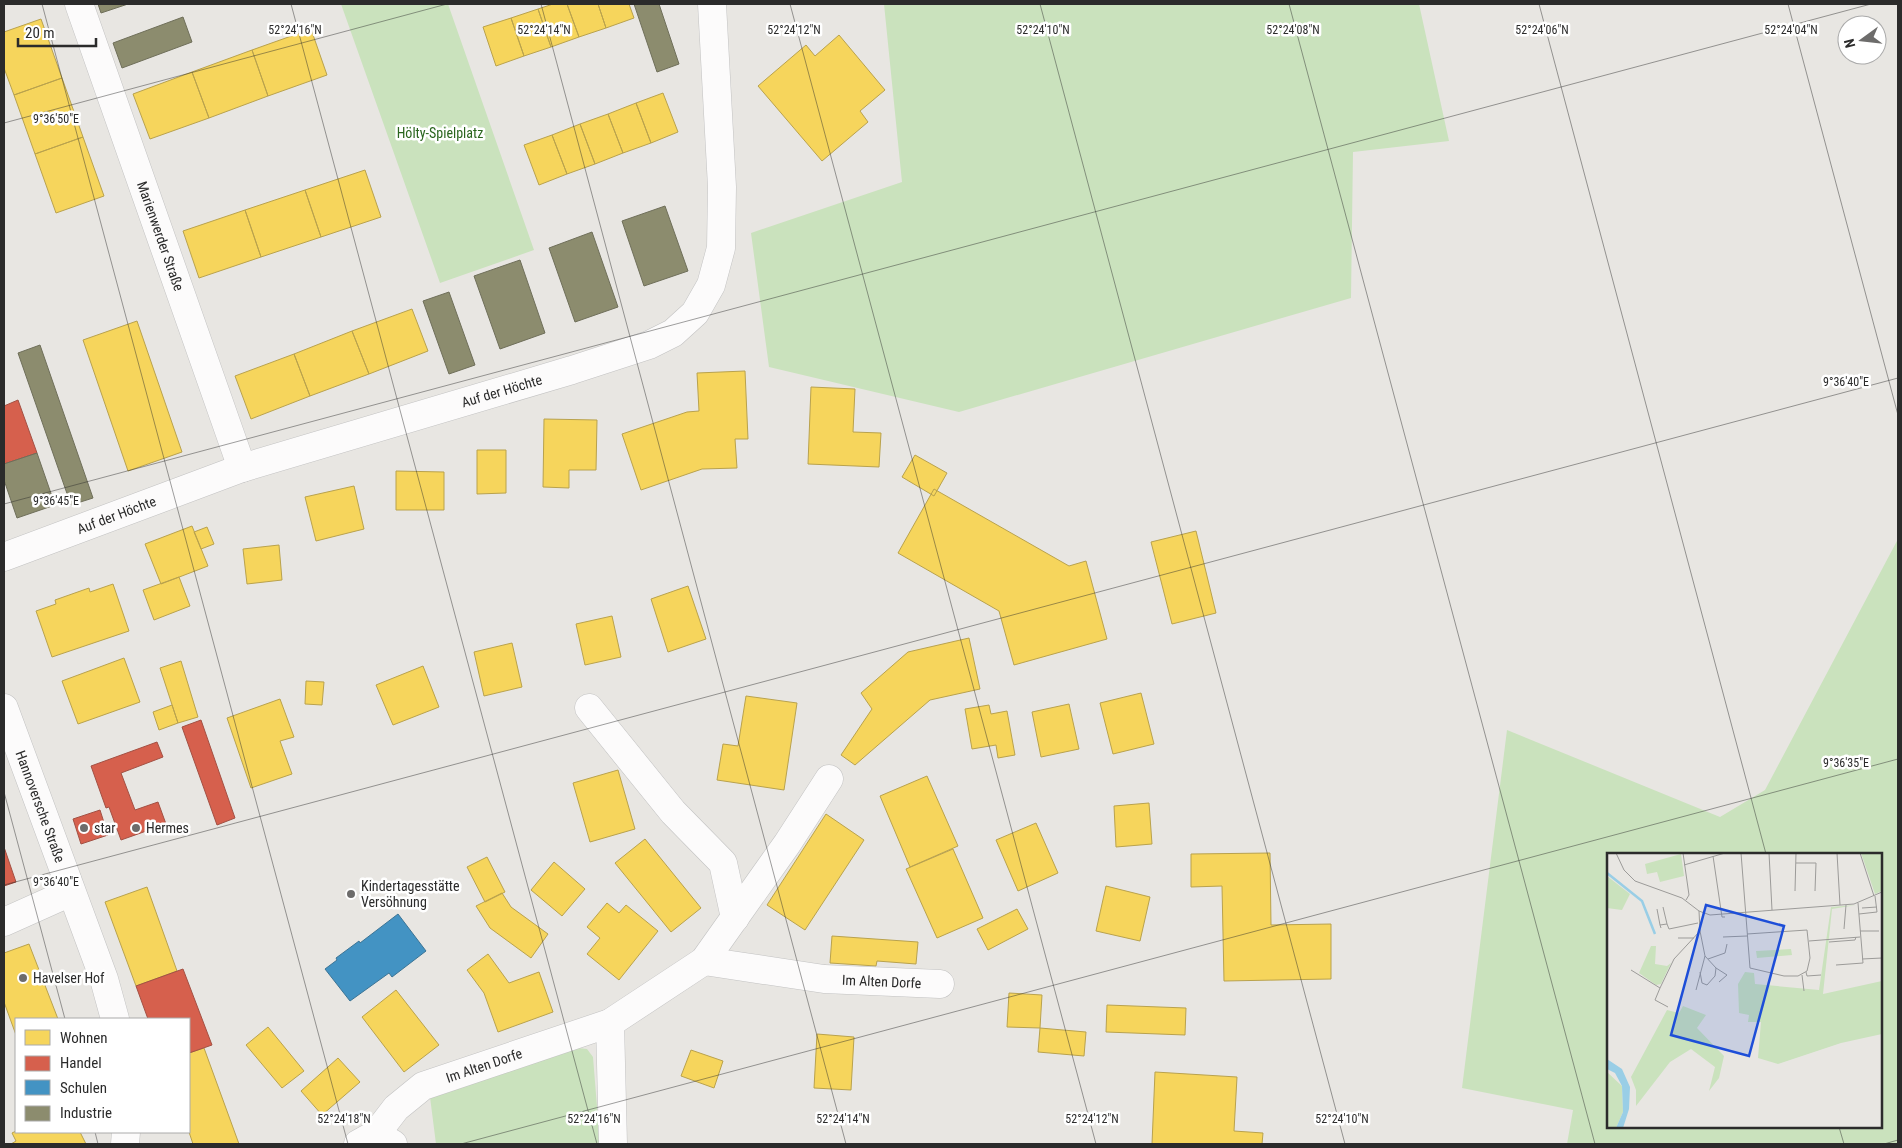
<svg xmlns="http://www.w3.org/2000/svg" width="1902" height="1148" font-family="'Roboto Condensed',sans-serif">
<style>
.green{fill:#cae2bd;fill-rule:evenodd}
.homes{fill:#f6d55c;stroke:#b9a24d}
.shops{fill:#d6604d;stroke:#a35043}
.schools{fill:#4393c3;stroke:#3c7495}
.industry{fill:#8c8c6e;stroke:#6f6f5a}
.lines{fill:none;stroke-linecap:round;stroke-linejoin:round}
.minor-casing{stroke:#c2c2c2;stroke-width:29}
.minor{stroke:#fcfbfb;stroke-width:28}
.ticks{fill:none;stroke:#2b2b2b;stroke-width:1;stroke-opacity:0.45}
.poi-dot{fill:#6d6c6b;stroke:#fff;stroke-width:2}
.labels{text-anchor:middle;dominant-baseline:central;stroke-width:5;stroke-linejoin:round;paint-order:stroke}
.park-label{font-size:14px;fill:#2a651e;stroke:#fff}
.street-label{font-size:14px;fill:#2b2b2b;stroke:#fff}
.poi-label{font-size:14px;fill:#2b2b2b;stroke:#fff;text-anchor:start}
.inset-river{fill:none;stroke:#99cee6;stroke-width:2.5}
.inset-road{fill:none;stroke:#9c9b99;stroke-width:1}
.view{fill:#1d4ed8;fill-opacity:0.15;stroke:#1d4ed8;stroke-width:2.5}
.inset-edge{fill:none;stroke:#2b2b2b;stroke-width:2.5}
.ticks-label{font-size:12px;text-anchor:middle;fill:#2b2b2b;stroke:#fff;stroke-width:5;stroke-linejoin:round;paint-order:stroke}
</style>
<rect width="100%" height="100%" fill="#e8e6e2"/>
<!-- green -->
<path class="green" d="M 341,4 L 448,4 L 534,250 L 440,283 Z
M 884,4 L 1419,4 L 1449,141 L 1353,152 L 1351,298 L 959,412 L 769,367 L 751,233 L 902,182 Z
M 1898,539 L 1898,1144 L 1567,1144 L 1573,1110 L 1462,1088 L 1507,730 L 1720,817 L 1765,790 ZM 1881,854 L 1881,1127 L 1608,1127 L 1608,854 Z
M 578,1048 L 587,1049 L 593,1057 L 600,1144 L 436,1144 L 430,1097 Z"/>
<!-- homes -->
<path class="homes" d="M 553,4 L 567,4 L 579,37 L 551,47 L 538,9 Z
M 567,4 L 598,4 L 606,28 L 579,37 Z
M 598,4 L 629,4 L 634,18 L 606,28 Z
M 538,9 L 551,47 L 524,56 L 511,18 Z
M 511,18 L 524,56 L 496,66 L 483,27 Z
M 41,19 L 62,78 L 14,95 L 4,68 L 4,32 Z
M 311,29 L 327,75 L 268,96 L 252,50 Z
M 839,35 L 885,90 L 860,111 L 868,122 L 822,161 L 758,86 L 806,45 L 815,56 Z
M 252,50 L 268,96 L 209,118 L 192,72 Z
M 192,72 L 209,118 L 150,139 L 133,94 Z
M 62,78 L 83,137 L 35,154 L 14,95 Z
M 663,93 L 678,132 L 651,143 L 636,103 Z
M 636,103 L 651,143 L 623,153 L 608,114 Z
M 608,114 L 623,153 L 595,164 L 580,124 Z
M 580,124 L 595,164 L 567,174 L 552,135 Z
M 552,135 L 567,174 L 539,185 L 524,145 Z
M 83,137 L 104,196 L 56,213 L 35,154 Z
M 365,170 L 381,217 L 321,237 L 305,190 Z
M 305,190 L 321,237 L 261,257 L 245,210 Z
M 245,210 L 261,257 L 199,278 L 183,231 Z
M 412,309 L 428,351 L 369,374 L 352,331 Z
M 137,321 L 182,452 L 128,471 L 83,340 Z
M 352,331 L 369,374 L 310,396 L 294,354 Z
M 294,354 L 310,396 L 251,419 L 235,376 Z
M 745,371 L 748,439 L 735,439 L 737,468 L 702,469 L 641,490 L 622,434 L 687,412 L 699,411 L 697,373 Z
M 811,387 L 855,389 L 853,432 L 881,433 L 879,467 L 808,464 Z
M 544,419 L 597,420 L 596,470 L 569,470 L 569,488 L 543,487 Z
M 477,450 L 506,450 L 506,493 L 477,494 Z
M 915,455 L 947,473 L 934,496 L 902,477 Z
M 396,471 L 444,472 L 444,510 L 396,510 Z
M 354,486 L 364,529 L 316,541 L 305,497 Z
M 934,489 L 1069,566 L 1086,561 L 1107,639 L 1014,665 L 999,611 L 898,553 Z
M 192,526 L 208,566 L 161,584 L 145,544 Z
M 207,527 L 214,544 L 201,549 L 194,532 Z
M 1196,531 L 1216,613 L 1172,624 L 1151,542 Z
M 279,545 L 282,580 L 247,584 L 243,549 Z
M 179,577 L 190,606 L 154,620 L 143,590 Z
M 113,584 L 129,631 L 52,657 L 36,611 L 56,604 L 55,600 L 89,588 L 90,592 Z
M 688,586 L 706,639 L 668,652 L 651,599 Z
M 612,616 L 621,657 L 585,665 L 576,624 Z
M 969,638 L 980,689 L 930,700 L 855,765 L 841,755 L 872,709 L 861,693 L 908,652 Z
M 512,643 L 522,687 L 484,696 L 474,652 Z
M 124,658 L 140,702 L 78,724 L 62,681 Z
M 181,661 L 198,717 L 178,723 L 160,668 Z
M 423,666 L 439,707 L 393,725 L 376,685 Z
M 306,681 L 324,682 L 322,705 L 305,704 Z
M 1141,693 L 1154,744 L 1113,754 L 1100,703 Z
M 746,696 L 797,703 L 784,790 L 717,780 L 723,744 L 738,746 Z
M 280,699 L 294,737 L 280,741 L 292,774 L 251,788 L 227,718 Z
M 1069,704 L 1079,749 L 1041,757 L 1032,712 Z
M 172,705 L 178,723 L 159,730 L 153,712 Z
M 989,705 L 991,714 L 1007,711 L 1015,755 L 998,758 L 996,745 L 972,749 L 965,709 Z
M 618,770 L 635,829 L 590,842 L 573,783 Z
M 927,776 L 958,846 L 910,867 L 880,796 Z
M 1149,803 L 1152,844 L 1116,847 L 1114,806 Z
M 826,814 L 864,840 L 805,930 L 767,905 Z
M 1036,823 L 1058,873 L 1018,891 L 996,840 Z
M 645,839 L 701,908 L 671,932 L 615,863 Z
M 953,849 L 983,918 L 937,938 L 906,869 Z
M 1270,853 L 1271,925 L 1331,924 L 1331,979 L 1224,981 L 1222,886 L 1191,887 L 1191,854 Z
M 487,857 L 505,892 L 485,902 L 467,867 Z
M 554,862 L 585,889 L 562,916 L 531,890 Z
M 1106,886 L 1150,897 L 1140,941 L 1096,931 Z
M 147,887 L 177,971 L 136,986 L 105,902 Z
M 502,893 L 511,907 L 548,934 L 531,958 L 490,928 L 476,906 Z
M 607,903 L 619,913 L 626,905 L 658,931 L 619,980 L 587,954 L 600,938 L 587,927 Z
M 1017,909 L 1028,929 L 988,950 L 977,929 Z
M 832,936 L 918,942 L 916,964 L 877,961 L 876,966 L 830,963 Z
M 29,944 L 58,1019 L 16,1019 L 16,1035 L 4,1002 L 4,953 Z
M 488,954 L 509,983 L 539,972 L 553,1012 L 498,1032 L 484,993 L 467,970 Z
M 396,990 L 439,1045 L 404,1072 L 362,1017 Z
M 1009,993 L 1042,995 L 1040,1028 L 1007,1027 Z
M 1107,1005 L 1186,1008 L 1185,1035 L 1106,1032 Z
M 268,1027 L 304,1071 L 282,1088 L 246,1045 Z
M 1040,1028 L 1086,1032 L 1084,1056 L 1038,1052 Z
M 817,1034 L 854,1037 L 851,1090 L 814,1088 Z
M 204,1048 L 239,1144 L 193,1144 L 189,1132 L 189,1053 Z
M 691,1050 L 723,1061 L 714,1088 L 681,1076 Z
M 338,1058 L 360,1082 L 322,1115 L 301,1091 Z
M 1155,1072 L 1237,1077 L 1234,1131 L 1263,1133 L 1262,1144 L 1152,1144 Z
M 16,1131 L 80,1132 L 86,1144 L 11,1144 L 16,1141 L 12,1133 Z"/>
<!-- shops -->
<path class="shops" d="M 18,400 L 37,453 L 4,464 L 4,406 Z
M 201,720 L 235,818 L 217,825 L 182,727 Z
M 157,742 L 163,757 L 121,773 L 135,810 L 158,802 L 166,824 L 121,840 L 109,807 L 106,808 L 91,766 Z
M 100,810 L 108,835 L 81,844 L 73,819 Z
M 4,847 L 16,882 L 4,886 Z
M 183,969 L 212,1045 L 189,1053 L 189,1019 L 148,1019 L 136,986 Z"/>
<!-- schools -->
<path class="schools" d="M 398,914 L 426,951 L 392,977 L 389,973 L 350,1001 L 325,969 L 337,960 L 336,958 L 359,941 L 360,943 Z"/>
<!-- industry -->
<path class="industry" d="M 98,4 L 128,4 L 101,13 Z
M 634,4 L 659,4 L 679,64 L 657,72 Z
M 183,17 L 192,42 L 122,68 L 113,43 Z
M 665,206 L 688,271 L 644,286 L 622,221 Z
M 592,232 L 618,307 L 575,322 L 549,248 Z
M 520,260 L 545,333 L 500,349 L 474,276 Z
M 449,292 L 475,365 L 449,374 L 423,301 Z
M 40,345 L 93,498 L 71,505 L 18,353 Z
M 37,453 L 55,505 L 17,518 L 4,480 L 4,464 Z"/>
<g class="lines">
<!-- minor casing -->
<g class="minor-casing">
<g id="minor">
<path id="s1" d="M 79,4 L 242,468"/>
<path id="s2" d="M 4,557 L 242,468 L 572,370 L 649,345 L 673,333 L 695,313 L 711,285 L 721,248 L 722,187 L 712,4"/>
<path id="s3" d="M 4,708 L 104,979 L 115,1019"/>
<path d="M 589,708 L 673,812 L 723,863 L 735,918"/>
<path d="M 4,922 L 71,892"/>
<path id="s4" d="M 704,961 L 824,979 L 940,984"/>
<path d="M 610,1023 L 613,1144"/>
<path id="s5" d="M 376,1134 L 396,1108 L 423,1086 L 610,1023 L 704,961 L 787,844 L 829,779"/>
<path d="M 125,1144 L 126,1132"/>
<path d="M 358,1144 L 376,1134 L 393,1144"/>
</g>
</g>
<!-- minor -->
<use href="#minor" class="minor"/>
</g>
<!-- ticks -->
<path class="ticks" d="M 42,4 L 348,1144M 291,4 L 597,1144M 541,4 L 846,1144M 790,4 L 1096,1144M 1040,4 L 1345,1144M 1289,4 L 1595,1144M 1539,4 L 1766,854M 1788,4 L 1898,415M 4,123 L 447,4M 4,504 L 1871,4M 4,792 L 65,1019M 4,885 L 1898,378M 1839,1127 L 1844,1144M 95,1132 L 98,1144M 461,1144 L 1898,759M 1884,1144 L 1898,1140"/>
<!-- markers -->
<g class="poi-dot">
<circle cx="84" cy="828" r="5"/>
<circle cx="136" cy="828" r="5"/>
<circle cx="351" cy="894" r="5"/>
<circle cx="23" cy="978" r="5"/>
</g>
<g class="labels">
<!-- park labels -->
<g class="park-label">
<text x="440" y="133">Hölty-Spielplatz</text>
</g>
<!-- street labels -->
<g class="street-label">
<text stroke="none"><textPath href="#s1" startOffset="246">Marienwerder Straße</textPath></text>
<text stroke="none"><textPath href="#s2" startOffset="525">Auf der Höchte</textPath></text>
<text stroke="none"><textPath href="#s2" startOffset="120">Auf der Höchte</textPath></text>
<text stroke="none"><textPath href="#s3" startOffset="105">Hannoversche Straße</textPath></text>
<text stroke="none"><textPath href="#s4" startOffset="179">Im Alten Dorfe</textPath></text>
<text stroke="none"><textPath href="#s5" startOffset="132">Im Alten Dorfe</textPath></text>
</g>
<!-- poi labels -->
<g class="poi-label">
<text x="94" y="828">star</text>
<text x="146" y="828">Hermes</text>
<text x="361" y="886">Kindertagesstätte<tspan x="361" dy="16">Versöhnung</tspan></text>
<text x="33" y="978">Havelser Hof</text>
</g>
</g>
<!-- overview -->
<g transform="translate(1607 853)">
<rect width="275" height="275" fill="#e8e6e2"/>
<path d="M 254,0 L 275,0 L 275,38 L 268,41 ZM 74,1 L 77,23 L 53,29 L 50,19 L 40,21 L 38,11 ZM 0,23 L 23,41 L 15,57 L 0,55 ZM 249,52 L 225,56 L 216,141 L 275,128 L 275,181 L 234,190 L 171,211 L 151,205 L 154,169 L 141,169 L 142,162 L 132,160 L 131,131 L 138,119 L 147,120 L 148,131 L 212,137 L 224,54 ZM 44,93 L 49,93 L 48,111 L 60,113 L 64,110 L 54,131 L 49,132 L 32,120 ZM 184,96 L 185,102 L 150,105 L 149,98 ZM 76,153 L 99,162 L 90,175 L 117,203 L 112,225 L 102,238 L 108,214 L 84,196 L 63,209 L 29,253 L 29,237 L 24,224 L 60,157 L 72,160 ZM 0,219 L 15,233 L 16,259 L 9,275 L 0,275 Z" fill="#cae2bd"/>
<path d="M 0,206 L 15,216 L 23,234 L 22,256 L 16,275 L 9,275 L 16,259 L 15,233 L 8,220 L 0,216 Z" fill="#99cee6"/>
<path class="inset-river" d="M 0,20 L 35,48 L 48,81"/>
<path class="inset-road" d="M 9,0 L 17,17 L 28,28 L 75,45 L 92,58 L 103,62 L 247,51 L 275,39M 76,0 L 82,42 L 79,47M 134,0 L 143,115 L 177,123 L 191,123 L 200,118 L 203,105 L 200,77 L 140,81M 162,0 L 165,57M 230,0 L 233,52M 253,0 L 267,43M 106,3 L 115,64 L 118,64M 189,10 L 209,10 L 208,38M 77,12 L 118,0M 188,38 L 189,0M 56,54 L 60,71M 255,55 L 270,54M 50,56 L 53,72M 252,61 L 270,59 L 268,43M 54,75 L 53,72 L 60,71 L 62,76 L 91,70M 237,76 L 239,52M 93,78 L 98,103 L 109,115 L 120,122 L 112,129M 253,78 L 272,78M 116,84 L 140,83M 71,85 L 87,85M 202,88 L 253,84M 222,89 L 248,87 L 249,84M 101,106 L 118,100 L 120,91M 255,106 L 275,105M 229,112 L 256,110 L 251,50M 24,117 L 53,135 L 67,106 L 93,78 L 92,58M 93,119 L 95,130 L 100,132 L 108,123 L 109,115M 199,119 L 200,123 L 214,122M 195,122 L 197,138M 53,135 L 48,147 L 61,154M 89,137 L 98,103"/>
<path class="view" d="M 99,52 L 177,73 L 142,203 L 64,182 Z"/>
<rect width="275" height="275" class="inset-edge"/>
</g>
<g class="ticks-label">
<text x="295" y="34">52°24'16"N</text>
<text x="1293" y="34">52°24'08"N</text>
<text x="1542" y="34">52°24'06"N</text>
<text x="1791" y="34">52°24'04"N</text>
<text x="544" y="34">52°24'14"N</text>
<text x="794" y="34">52°24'12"N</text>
<text x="1043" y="34">52°24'10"N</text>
<text x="56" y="123">9°36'50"E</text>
<text x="1846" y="386">9°36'40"E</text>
<text x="56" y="505">9°36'45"E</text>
<text x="1846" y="767">9°36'35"E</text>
<text x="56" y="886">9°36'40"E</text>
<text x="344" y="1123">52°24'18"N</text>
<text x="594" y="1123">52°24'16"N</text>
<text x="843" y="1123">52°24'14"N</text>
<text x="1092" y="1123">52°24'12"N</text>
<text x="1342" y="1123">52°24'10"N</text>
</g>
<!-- border -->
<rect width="1902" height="1148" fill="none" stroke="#2b2b2b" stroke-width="10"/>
<!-- legend -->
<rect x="15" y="1018" width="175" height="115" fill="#ffffff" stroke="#aaaaaa"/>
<rect x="25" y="1030" width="25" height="15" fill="#f6d55c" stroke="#aaaaaa"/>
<text x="60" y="1043" font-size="15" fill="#2b2b2b">Wohnen</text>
<rect x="25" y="1056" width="25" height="15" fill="#d6604d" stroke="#aaaaaa"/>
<text x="60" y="1068" font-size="15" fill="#2b2b2b">Handel</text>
<rect x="25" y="1080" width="25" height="15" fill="#4393c3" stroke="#aaaaaa"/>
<text x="60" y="1093" font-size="15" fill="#2b2b2b">Schulen</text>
<rect x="25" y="1106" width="25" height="15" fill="#8c8c6e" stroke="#aaaaaa"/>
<text x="60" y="1118" font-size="15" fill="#2b2b2b">Industrie</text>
<!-- north arrow -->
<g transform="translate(1862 40) rotate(255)"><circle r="24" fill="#ffffff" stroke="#aaaaaa"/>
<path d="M0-4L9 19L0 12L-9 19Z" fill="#6d6c6b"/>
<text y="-8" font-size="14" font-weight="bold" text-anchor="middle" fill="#2b2b2b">N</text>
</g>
<!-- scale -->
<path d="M18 38v8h78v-8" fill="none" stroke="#2b2b2b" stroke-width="2.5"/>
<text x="25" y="38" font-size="15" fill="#2b2b2b" stroke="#ffffff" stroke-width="4" paint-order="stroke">20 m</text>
</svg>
